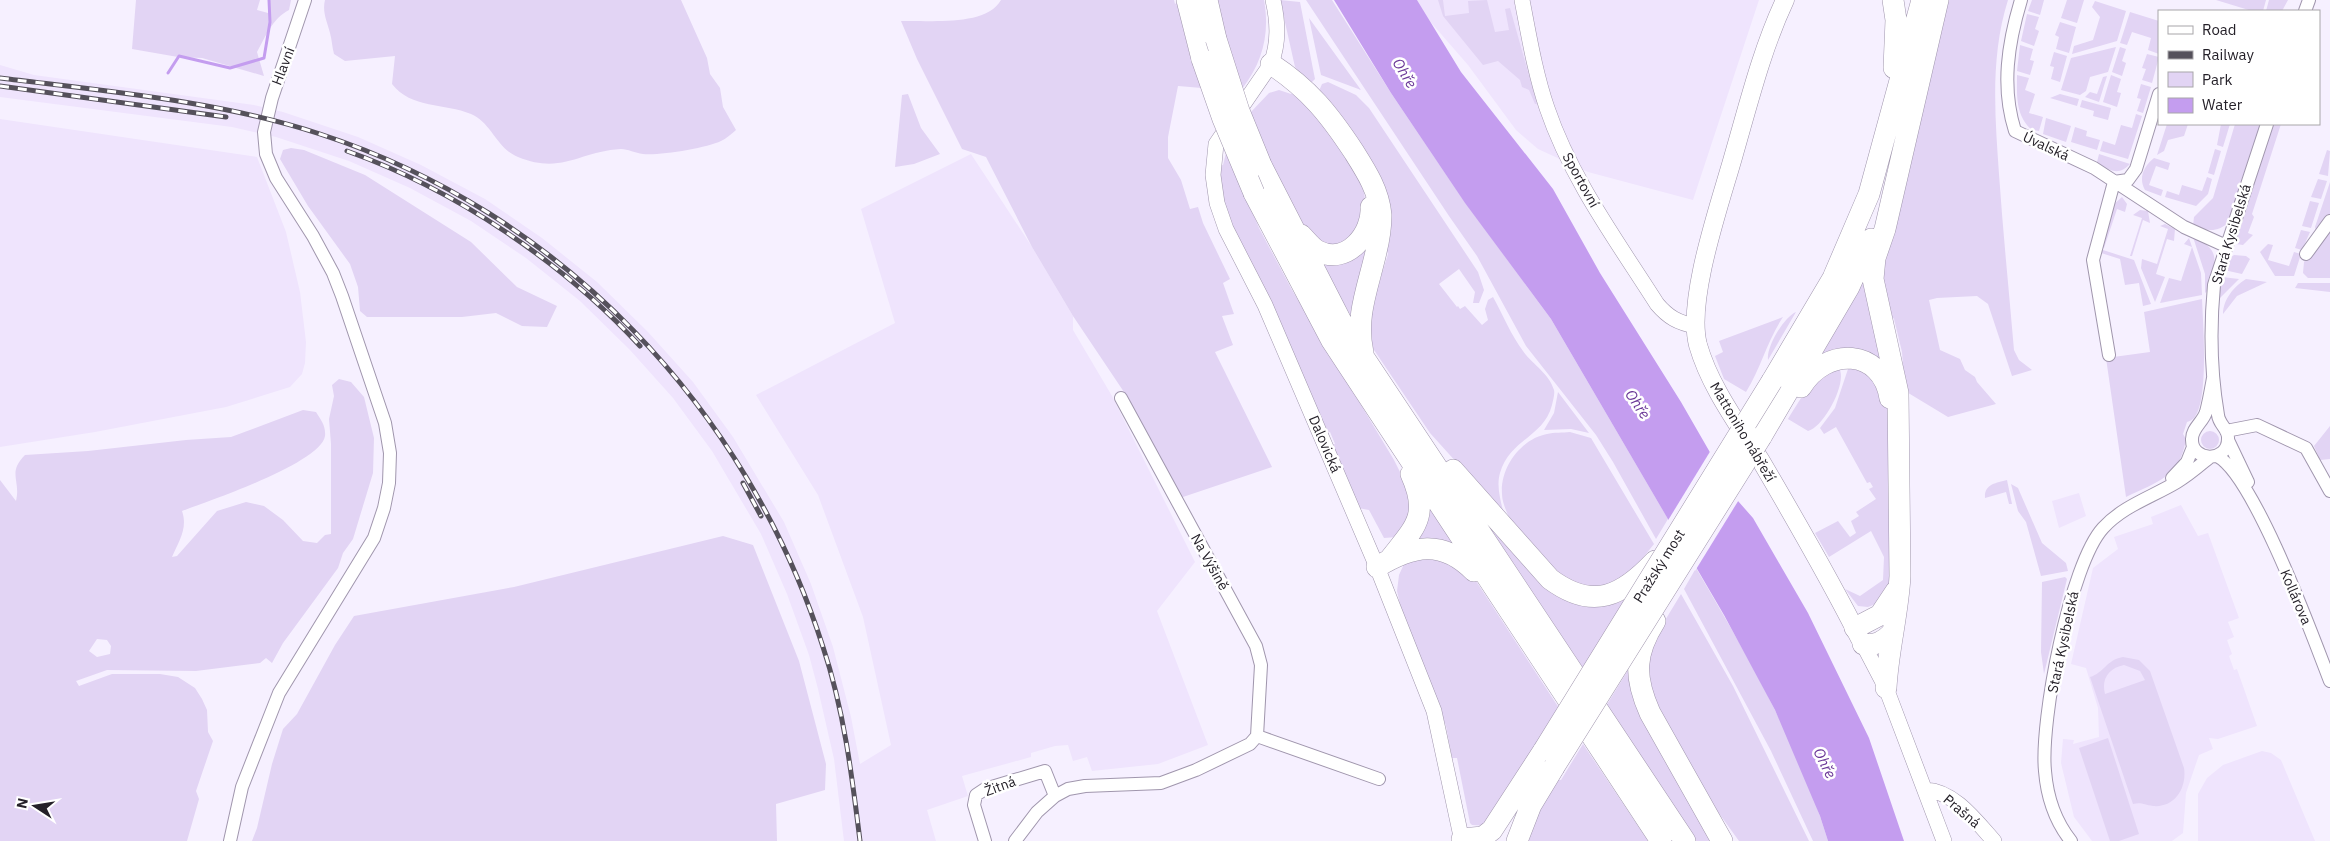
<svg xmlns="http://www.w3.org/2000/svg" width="2330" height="841" font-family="'IBM Plex Sans',sans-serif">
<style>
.built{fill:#efe4fd}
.green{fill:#e2d4f4;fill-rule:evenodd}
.water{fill:#c49def}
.pier{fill:#f6f0ff}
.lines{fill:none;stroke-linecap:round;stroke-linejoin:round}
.stream{stroke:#c49def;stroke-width:3}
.minor-casing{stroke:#a096ad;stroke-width:14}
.tertiary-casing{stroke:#a096ad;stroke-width:16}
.secondary-casing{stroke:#a096ad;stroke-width:19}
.trunk-casing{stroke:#a096ad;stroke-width:22}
.minor{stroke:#fff;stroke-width:12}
.tertiary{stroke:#fff;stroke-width:15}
.secondary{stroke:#fff;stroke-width:18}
.trunk{stroke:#fff;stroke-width:21}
.rail-casing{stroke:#55515b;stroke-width:5}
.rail{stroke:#fff;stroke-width:3;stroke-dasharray:9;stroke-linecap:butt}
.trunk-bridge-casing{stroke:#a096ad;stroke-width:22;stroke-linecap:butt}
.trunk-bridge{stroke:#fff;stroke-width:21}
.labels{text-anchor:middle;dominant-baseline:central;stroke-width:5;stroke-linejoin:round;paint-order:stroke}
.street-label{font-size:14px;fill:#252129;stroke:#fff}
.water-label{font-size:15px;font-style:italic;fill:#6a3797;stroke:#fff}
</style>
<rect width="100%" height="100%" fill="#f6f0ff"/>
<!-- built -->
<path class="built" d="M 1417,0 L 1759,0 L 1693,200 L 1588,172 L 1538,149 L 1516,130 L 1468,65 L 1428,19 Z
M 0,65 L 34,75 L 254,105 L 283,112 L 358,137 L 421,165 L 485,199 L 542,238 L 597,282 L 648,332 L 693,382 L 733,437 L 784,522 L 811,584 L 833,647 L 851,717 L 860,764 L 891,745 L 863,617 L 818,495 L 756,395 L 895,323 L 861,209 L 971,154 L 1032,247 L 1073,316 L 1073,330 L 1112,396 L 1195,562 L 1157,611 L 1208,745 L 1158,764 L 1092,771 L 1087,757 L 1073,761 L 1068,745 L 1055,746 L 1031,753 L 1031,757 L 962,776 L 968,796 L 927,810 L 936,841 L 844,841 L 834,759 L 818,689 L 809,655 L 787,594 L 761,534 L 712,451 L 673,398 L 630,350 L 580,301 L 526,258 L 471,221 L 410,188 L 349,161 L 276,137 L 232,127 L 0,97 Z
M 0,119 L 257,157 L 286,232 L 300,292 L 306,342 L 305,363 L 302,374 L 290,387 L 226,407 L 95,432 L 0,447 Z
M 2079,493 L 2086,516 L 2059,528 L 2052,501 Z
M 2181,505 L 2198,536 L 2208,533 L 2239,618 L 2228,622 L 2234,637 L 2227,640 L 2232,654 L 2229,656 L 2234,670 L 2237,669 L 2257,726 L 2218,739 L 2209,738 L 2213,749 L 2199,755 L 2186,793 L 2183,833 L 2172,841 L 2092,841 L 2074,817 L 2061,763 L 2063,739 L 2074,740 L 2073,744 L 2099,737 L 2098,708 L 2086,668 L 2071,664 L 2093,568 L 2118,549 L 2114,537 L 2153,524 L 2151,517 Z
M 2262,751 L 2271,753 L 2281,760 L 2315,841 L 2198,841 L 2198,794 L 2207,778 L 2223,765 Z"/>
<!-- green -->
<path class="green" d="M 136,0 L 260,0 L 257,10 L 268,13 L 270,0 L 291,0 L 289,10 C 272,19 266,36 257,52 L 264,76 L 202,58 L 178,57 L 132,49 Z
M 325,0 L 681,0 L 707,58 L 710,74 L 720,88 L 723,107 L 736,130 C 731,134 726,139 721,141 C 707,148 658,156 643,154 C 635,153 628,149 621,149 C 580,151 562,175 518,157 C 497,149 491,122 471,114 C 445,103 411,109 392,84 L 395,56 L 345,61 L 334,54 C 332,47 332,40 330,33 C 327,21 322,12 325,0 Z
M 1001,0 L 1174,0 L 1175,4 L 1177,3 L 1192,63 L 1202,88 L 1178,86 L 1168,137 L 1168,158 L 1181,180 L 1190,209 L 1198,207 L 1203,223 L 1230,279 L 1223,283 L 1234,314 L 1222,316 L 1233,345 L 1215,352 L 1272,467 L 1180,498 L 1126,395 L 1073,316 L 1032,247 L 986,157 L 962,149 L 917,59 L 901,21 C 929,20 986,27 1001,0 Z
M 1214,0 L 1264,0 C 1270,33 1263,62 1242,89 Z
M 1280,0 L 1300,2 L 1313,69 L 1315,79 L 1311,83 L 1301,75 L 1295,67 Z
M 1306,0 L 1332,0 L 1391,93 L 1464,201 L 1551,319 L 1668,519 L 1656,539 L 1613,462 L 1596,435 L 1526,346 L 1477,256 L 1449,216 Z
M 1438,0 L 1443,0 L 1445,16 L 1469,13 L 1468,1 L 1487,0 L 1495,32 L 1509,30 L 1505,9 L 1510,8 L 1537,104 L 1535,104 L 1529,90 L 1522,87 L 1520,80 L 1498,61 L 1483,65 L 1443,16 Z
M 1946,0 L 2008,0 C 1990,57 1995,116 1999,174 C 2003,233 2009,291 2014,350 L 2019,360 L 2032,370 L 2012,376 L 1988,304 L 1977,296 L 1937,298 L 1929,300 L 1940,350 L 1960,359 L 1965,370 L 1975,377 L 1977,382 L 1996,404 L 1948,417 L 1905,391 L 1902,352 L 1894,319 L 1888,312 L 1881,264 Z
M 2032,0 L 2044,0 L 2040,15 L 2028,11 Z
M 2067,0 L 2084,0 L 2077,23 L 2061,18 Z
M 2216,0 L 2266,0 L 2263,11 L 2252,11 Z
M 2269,0 L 2288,0 L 2282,11 L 2266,11 Z
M 2095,1 L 2126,11 L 2117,41 L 2072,54 L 2074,46 L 2093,40 L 2100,17 L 2092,7 Z
M 2130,12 L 2159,21 L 2159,54 L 2148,50 L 2151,38 L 2132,32 L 2127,45 L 2120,43 Z
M 2027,14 L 2039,17 L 2035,29 L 2039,31 L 2034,46 L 2021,41 Z
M 1309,18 L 1361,90 L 1321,75 Z
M 2060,22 L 2076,27 L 2069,53 L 2056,49 L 2059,37 L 2055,35 Z
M 2020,45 L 2033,49 L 2030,60 L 2034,61 L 2030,75 L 2017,71 Z
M 2116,47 L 2108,72 L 2090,77 L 2086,91 L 2080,95 L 2061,90 L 2071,58 Z
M 2120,47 L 2126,49 L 2122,61 L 2126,63 L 2122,76 L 2112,72 Z
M 2054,52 L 2067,56 L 2060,82 L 2051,79 L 2054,67 L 2050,66 Z
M 2147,54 L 2159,57 L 2152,83 L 2142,80 L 2146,69 L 2142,68 Z
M 2017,75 L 2029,78 L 2025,90 L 2035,94 L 2029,113 L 2043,117 L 2039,131 L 2032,130 C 2015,115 2017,95 2017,75 Z
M 2111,75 L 2121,79 L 2117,92 L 2121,93 L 2117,107 L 2103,102 Z
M 2107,76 L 2099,102 L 2085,97 L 2090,92 L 2097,94 L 2103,77 Z
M 1328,82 L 1356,95 L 1369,108 L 1478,272 L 1484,290 L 1479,303 L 1473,303 L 1475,292 L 1459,269 L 1439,284 L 1457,307 L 1458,306 L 1460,309 L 1465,306 L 1482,325 L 1488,320 L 1485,309 L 1488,300 L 1493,297 C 1503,315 1511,335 1523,351 C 1532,364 1549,373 1554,390 C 1555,394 1553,400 1552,405 C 1544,437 1510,439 1500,473 C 1496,487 1501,501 1504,515 L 1430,433 L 1372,347 L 1366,325 L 1388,254 L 1385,246 L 1386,222 L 1319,91 L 1322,84 Z
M 2141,84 L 2151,87 L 2143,113 L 2137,111 L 2141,99 L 2137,98 Z
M 1279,90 L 1291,94 L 1293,92 L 1310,104 L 1352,164 L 1364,191 L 1365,201 L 1361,226 L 1339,248 L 1314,242 L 1281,189 L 1250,113 L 1269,93 Z
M 908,94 L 921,128 L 940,154 L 914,164 L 895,167 L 902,95 Z
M 2060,94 L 2079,99 L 2077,106 L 2050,98 Z
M 2082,100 L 2111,108 L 2108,120 L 2093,116 L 2094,111 L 2080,107 Z
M 2136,114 L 2142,116 L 2128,159 L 2100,151 L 2103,141 L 2115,145 L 2121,125 L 2132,128 Z
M 2046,118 L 2071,126 L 2066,142 L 2043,134 Z
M 2167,124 L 2188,124 L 2184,136 L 2168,140 L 2164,151 L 2157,155 Z
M 2221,124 L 2230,124 L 2223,147 L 2217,145 Z
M 2235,124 L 2262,124 L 2229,222 C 2217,233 2208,231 2193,226 L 2194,217 L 2213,198 Z
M 2273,124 L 2281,124 L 2252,214 L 2254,217 L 2248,233 L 2253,235 L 2243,245 L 2236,244 L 2234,242 Z
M 2075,127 L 2087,131 L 2086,136 L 2100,140 L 2097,150 L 2071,142 Z
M 291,148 L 304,150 L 365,175 L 471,242 L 517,287 L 557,306 L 547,327 L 522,326 L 496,313 L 462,317 L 367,317 L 360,311 L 358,287 L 350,264 L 308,206 L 280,159 L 283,150 Z
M 1227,149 L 1259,228 L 1292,290 L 1394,460 L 1407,486 L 1413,510 L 1397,537 L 1384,538 L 1369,510 L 1358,508 L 1331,445 L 1335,444 L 1330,432 L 1326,432 L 1227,213 L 1223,202 L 1219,164 L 1223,165 Z
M 2215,149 L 2221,151 L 2214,175 L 2208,173 Z
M 2327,150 L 2330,151 L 2328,176 L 2319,174 Z
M 2099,154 L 2130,164 C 2118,177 2109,170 2097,162 Z
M 2154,158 L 2170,163 L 2168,170 L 2156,166 L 2149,185 L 2163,190 L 2161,196 L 2145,190 C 2138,178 2144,166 2154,158 Z
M 2207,177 L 2212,179 L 2208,194 L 2196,206 L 2165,197 L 2167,191 L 2179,195 L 2182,185 L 2202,191 Z
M 2318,179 L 2327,181 L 2321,199 L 2311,197 Z
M 2330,182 L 2330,216 L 2316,232 L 2315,227 Z
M 2122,197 L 2127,204 L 2125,212 L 2117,209 L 2104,248 L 2100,246 L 2113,205 Z
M 2310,201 L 2319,203 L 2311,228 L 2302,226 Z
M 2140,210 L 2148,211 L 2150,223 L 2143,220 L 2132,256 L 2130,256 L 2142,218 L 2133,215 Z
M 2165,224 L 2175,229 L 2174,241 L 2167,239 L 2156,274 L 2165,277 L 2155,302 L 2141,268 L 2142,259 L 2157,264 L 2168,229 L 2160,226 Z
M 2330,227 L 2330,278 L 2308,278 L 2303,273 L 2304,262 Z
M 2301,230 L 2310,232 L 2302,250 L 2295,248 Z
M 2193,237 C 2223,250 2215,263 2208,290 L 2205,293 L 2205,274 Z
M 2189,238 L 2201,273 L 2202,295 L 2160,303 L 2169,278 L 2181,281 L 2192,247 L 2184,244 Z
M 1367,243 L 1352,313 L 1350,314 L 1322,268 L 1325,263 Z
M 2268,244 L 2273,245 L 2268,260 L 2289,266 L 2294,252 L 2301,254 L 2294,276 L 2275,276 L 2260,252 Z
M 2103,250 L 2134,260 L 2151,304 L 2143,306 L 2139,283 L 2125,285 L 2120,259 L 2098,252 Z
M 2234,255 L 2246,256 L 2250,259 L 2242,274 L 2224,270 L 2226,261 Z
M 2222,277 L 2239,279 L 2218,300 Z
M 2246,279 L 2267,282 L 2237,296 L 2223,314 C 2223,300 2234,286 2246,279 Z
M 1862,282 L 1865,283 L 1885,360 L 1822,355 L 1821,349 Z
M 2298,283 L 2330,283 L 2330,292 L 2295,288 Z
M 2202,299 C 2203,323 2209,401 2194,418 C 2192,420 2190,421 2187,422 L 2183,434 L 2186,439 C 2180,477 2157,482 2126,497 L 2106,358 L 2150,352 L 2144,312 Z
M 1796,312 L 1768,360 C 1766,347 1784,317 1796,312 Z
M 1783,317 C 1767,341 1761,368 1746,392 L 1724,379 L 1715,356 L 1723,352 L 1719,341 Z
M 1850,363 L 1863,367 L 1886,395 L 1889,423 L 1893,582 L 1876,604 L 1868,607 L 1858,606 L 1845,589 L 1860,596 L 1883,580 L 1884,557 L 1871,531 L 1829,557 L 1815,533 L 1838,521 L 1850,537 L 1856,533 L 1851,521 L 1859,516 L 1856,512 L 1876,499 L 1869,489 L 1873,487 L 1870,482 L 1867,483 L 1836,427 L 1824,434 L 1820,428 L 1835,408 Z
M 1839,368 C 1848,382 1824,427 1808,431 L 1788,419 C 1805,392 1809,381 1839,368 Z
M 339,379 L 351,382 L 364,397 L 374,438 L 373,473 L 353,539 L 343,553 L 338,568 L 283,643 L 272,663 L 266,658 L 260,663 L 196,671 L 107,670 L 76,681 L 79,686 L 112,674 L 160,674 L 178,677 L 195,688 L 202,699 L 207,710 L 208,732 L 213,741 L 196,791 L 199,799 L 187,841 L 0,841 L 0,480 L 16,501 C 21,480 7,473 25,455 L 88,451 L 186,440 L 231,437 L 303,410 L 316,412 C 321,420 326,426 325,436 C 321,463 209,501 182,511 C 188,528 179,541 172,557 L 177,556 L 217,511 L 246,502 L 264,506 L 283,520 L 303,541 L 317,543 L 325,535 L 331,534 L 331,444 L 329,419 L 334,396 L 332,385 ZM 97,639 L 107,640 L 111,646 L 110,654 L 97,657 L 89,651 Z
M 1558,392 L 1589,433 L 1571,429 L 1544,430 L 1554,413 Z
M 2330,426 L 2330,459 L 2320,460 L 2314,446 Z
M2201 440a9 9 0 1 1 18 0a9 9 0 1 1-18 0Z
M 1570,432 L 1591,438 L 1654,544 L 1634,569 L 1610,585 L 1585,587 L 1562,577 L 1510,520 C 1507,512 1502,503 1502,494 C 1500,467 1521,439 1547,434 C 1554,432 1563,433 1570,432 Z
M 2007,480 L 2012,504 L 2009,504 L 2006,492 L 1985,498 C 1984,484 1996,483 2007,480 Z
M 2011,484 L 2018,488 L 2042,543 L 2066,563 L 2068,571 L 2041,576 L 2026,522 L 2018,511 Z
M 1461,485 L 1510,544 L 1611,605 L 1627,599 L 1582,670 Z
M 1430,508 L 1456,545 L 1417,543 Z
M 723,536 L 753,545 L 799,661 L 826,764 L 825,790 L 776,804 L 777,841 L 252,841 L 257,828 L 272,764 L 283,729 L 297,714 L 335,645 L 354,616 L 514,587 Z
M 1438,555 L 1476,581 L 1559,708 L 1489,826 L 1472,825 L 1470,823 L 1457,758 L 1452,758 L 1446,726 L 1402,613 L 1397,591 L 1399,575 L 1404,564 Z
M 1696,568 C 1747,655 1799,744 1828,841 L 1813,841 L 1771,751 L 1684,589 Z
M 2065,577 L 2067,579 L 2044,674 L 2041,652 L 2042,582 Z
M 1681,594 L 1733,686 L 1809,841 L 1739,841 L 1718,812 L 1662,717 L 1648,681 L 1649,656 L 1664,622 Z
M 2123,657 L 2139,660 L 2150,671 L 2184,768 C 2187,788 2175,808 2153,806 C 2144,805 2142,802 2133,804 L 2090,677 C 2104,673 2106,660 2123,657 ZM 2124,665 L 2140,671 L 2145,680 L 2105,694 C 2101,679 2109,668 2124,665 Z
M 1630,667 L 1716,841 L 1696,841 L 1606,706 Z
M 2108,738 L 2139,834 L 2119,841 L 2110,841 L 2079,748 Z
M 1583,744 L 1648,841 L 1526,841 L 1532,824 L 1557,780 L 1561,780 Z"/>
<!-- water -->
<path class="water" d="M 1334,0 L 1417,0 L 1461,72 L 1553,189 L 1600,273 L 1681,402 L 1738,501 L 1753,518 L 1808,613 L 1869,738 L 1904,841 L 1828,841 L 1820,816 L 1775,710 L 1724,615 L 1551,319 L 1465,203 L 1391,93 Z"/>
<!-- pier -->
<path class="pier" d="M 1711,450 L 1740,498 L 1695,571 L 1667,522 Z"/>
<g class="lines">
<!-- stream -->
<path class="stream" d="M 168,73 L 179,56 L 230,68 L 264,58 L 270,22 L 269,0"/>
<!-- minor casing -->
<g class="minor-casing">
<path id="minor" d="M 2021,0 C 2008,43 2001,87 2015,131 L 2094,168 L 2184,227 L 2226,246
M 2305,11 L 2309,0
M 2306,254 L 2330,221
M 2109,355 L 2093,260 L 2114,182 L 2128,180 L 2136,169 L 2159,94
M 2213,378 C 2211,389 2209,401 2206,412 C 2203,422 2192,428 2192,439 C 2191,462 2228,463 2228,439 C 2229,429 2219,425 2218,415 C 2211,374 2210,327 2214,285 L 2267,124
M 2226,431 L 2257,425 L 2306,448 L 2330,491
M 2228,440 L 2248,482
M 2217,456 C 2254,475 2313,637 2330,681
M 2172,478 L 2187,462 L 2193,447
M 1257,736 L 1379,779
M 230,841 L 242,787 L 279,693 L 374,538 L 384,508 L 389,483 L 390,453 L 385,423 L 342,296 L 333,273 L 313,236 L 276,178 L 266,154 L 264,132 L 272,98 L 305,0
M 985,841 L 974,805 L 976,795 L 985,789 L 1045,771 L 1055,796
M 1015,841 L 1037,812 L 1055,796 L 1068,789 L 1085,786 L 1161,783 L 1196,770 L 1250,744 L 1257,736 L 1261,665 L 1256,646 L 1121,398
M 2071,841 C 2055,821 2047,796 2045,771 C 2040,721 2070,564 2103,528 C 2123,506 2152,497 2177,482 C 2189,475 2199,466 2210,457"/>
</g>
<!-- tertiary casing -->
<g class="tertiary-casing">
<path id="tertiary" d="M 1273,0 C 1278,22 1279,42 1271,64 L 1216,144 L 1213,175 L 1217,203 L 1226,229 L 1265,305 L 1377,567 L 1434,711 L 1462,841
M 1522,0 C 1529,36 1535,73 1547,108 C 1571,179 1617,241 1657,304 C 1668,317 1678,323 1696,326
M 1863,644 L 1886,688 L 1944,841
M 1926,790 C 1954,791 1976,821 1994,841"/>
</g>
<!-- secondary casing -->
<g class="secondary-casing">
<path id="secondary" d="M 1785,0 C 1762,49 1749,102 1734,154 C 1721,201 1686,299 1698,345 C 1710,387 1738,424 1761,461 C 1795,519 1830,579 1860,639"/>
</g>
<!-- trunk casing -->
<g class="trunk-casing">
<path id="trunk" d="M 1187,0 L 1202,59
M 1207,0 L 1216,39
M 1893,0 L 1896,20 L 1894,68
M 1271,64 C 1309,89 1329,114 1354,152 C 1366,171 1379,191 1381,215 C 1381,227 1379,240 1376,252 C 1368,288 1355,316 1363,353
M 1261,165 L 1345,329 L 1685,841
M 1254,193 L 1332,341 L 1661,841
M 1301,235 C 1306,240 1312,248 1318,251 C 1347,266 1373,233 1371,207
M 1772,381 L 1833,278 L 1869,194 L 1922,0
M 1801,387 C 1826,346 1882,348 1890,398
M 1761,437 L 1849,287 L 1871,239
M 1453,470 L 1550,579 C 1593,611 1622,596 1655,561
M 1390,559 C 1415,527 1430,516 1411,474
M 1377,567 C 1413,545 1442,539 1474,571
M 1655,621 C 1634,654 1634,677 1650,713 L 1722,841
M 1855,628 L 1880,615 L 1896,591
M 1863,644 C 1875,646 1883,642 1891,634
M 1886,688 C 1888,650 1898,614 1900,576 L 1898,393 L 1873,279 L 1875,258 L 1885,229 L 1938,0
M 1462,839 L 1483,837 L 1492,830 L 1544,750
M 1517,841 L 1531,805 L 1554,767"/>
</g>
<!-- minor -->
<use href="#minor" class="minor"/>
<!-- tertiary -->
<use href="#tertiary" class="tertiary"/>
<!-- secondary -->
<use href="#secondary" class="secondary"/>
<!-- trunk -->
<use href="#trunk" class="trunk"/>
<!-- rail casing -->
<g class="rail-casing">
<path id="rail" d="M 0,78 C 105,91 220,101 320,134 C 560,212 747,408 823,647 C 844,710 852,776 860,841
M 0,86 L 226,117
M 347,151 C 454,189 563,262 640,346
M 743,483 L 761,516"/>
</g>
<!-- rail -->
<use href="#rail" class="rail"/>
<!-- trunk-bridge casing -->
<g class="trunk-bridge-casing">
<path id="trunk-bridge" d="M 1216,39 L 1239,111 L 1261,165
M 1202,59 L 1223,119 L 1254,193
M 1544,750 L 1772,381
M 1554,767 L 1761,437"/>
</g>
<!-- trunk-bridge -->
<use href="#trunk-bridge" class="trunk-bridge"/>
</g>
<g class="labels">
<!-- street labels -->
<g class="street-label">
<text transform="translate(283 66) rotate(-69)">Hlavní</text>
<text transform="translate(2046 146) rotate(25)">Úvalská</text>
<text transform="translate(1581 180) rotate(61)">Sportovní</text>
<text transform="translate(2231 234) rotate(-73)">Stará Kysibelská</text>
<text transform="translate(1743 432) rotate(59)">Mattoniho nábřeží</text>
<text transform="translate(1325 444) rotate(67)">Dalovická</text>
<text transform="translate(1210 562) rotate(61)">Na Výšině</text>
<text transform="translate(1659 566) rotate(-58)">Pražský most</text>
<text transform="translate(2296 597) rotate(67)">Kollárova</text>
<text transform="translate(2063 642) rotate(-78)">Stará Kysibelská</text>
<text transform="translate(1000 786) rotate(-20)">Žitná</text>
<text transform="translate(1962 811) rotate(40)">Prašná</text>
</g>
<!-- water labels -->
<g class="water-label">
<text transform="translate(1405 73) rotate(59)">Ohře</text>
<text transform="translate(1638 404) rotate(56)">Ohře</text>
<text transform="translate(1825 763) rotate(63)">Ohře</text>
</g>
</g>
<!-- legend -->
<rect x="2158" y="10" width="162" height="115" fill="#ffffff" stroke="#a8a6a9"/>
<rect x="2168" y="26" width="25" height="8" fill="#ffffff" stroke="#a8a6a9"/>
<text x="2202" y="35" font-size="15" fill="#252129">Road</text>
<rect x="2168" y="51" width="25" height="8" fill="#55515b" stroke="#a8a6a9"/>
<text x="2202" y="60" font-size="15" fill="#252129">Railway</text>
<rect x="2168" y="72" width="25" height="15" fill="#e2d4f4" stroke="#a8a6a9"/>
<text x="2202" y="85" font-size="15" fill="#252129">Park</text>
<rect x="2168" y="98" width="25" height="15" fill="#c49def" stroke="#a8a6a9"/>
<text x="2202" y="110" font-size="15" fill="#252129">Water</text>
<!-- north arrow -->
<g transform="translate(35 806) rotate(282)" stroke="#ffffff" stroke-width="4" paint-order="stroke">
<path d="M0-4L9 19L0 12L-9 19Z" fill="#252129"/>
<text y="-8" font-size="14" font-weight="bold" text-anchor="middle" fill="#252129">N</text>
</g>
</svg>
